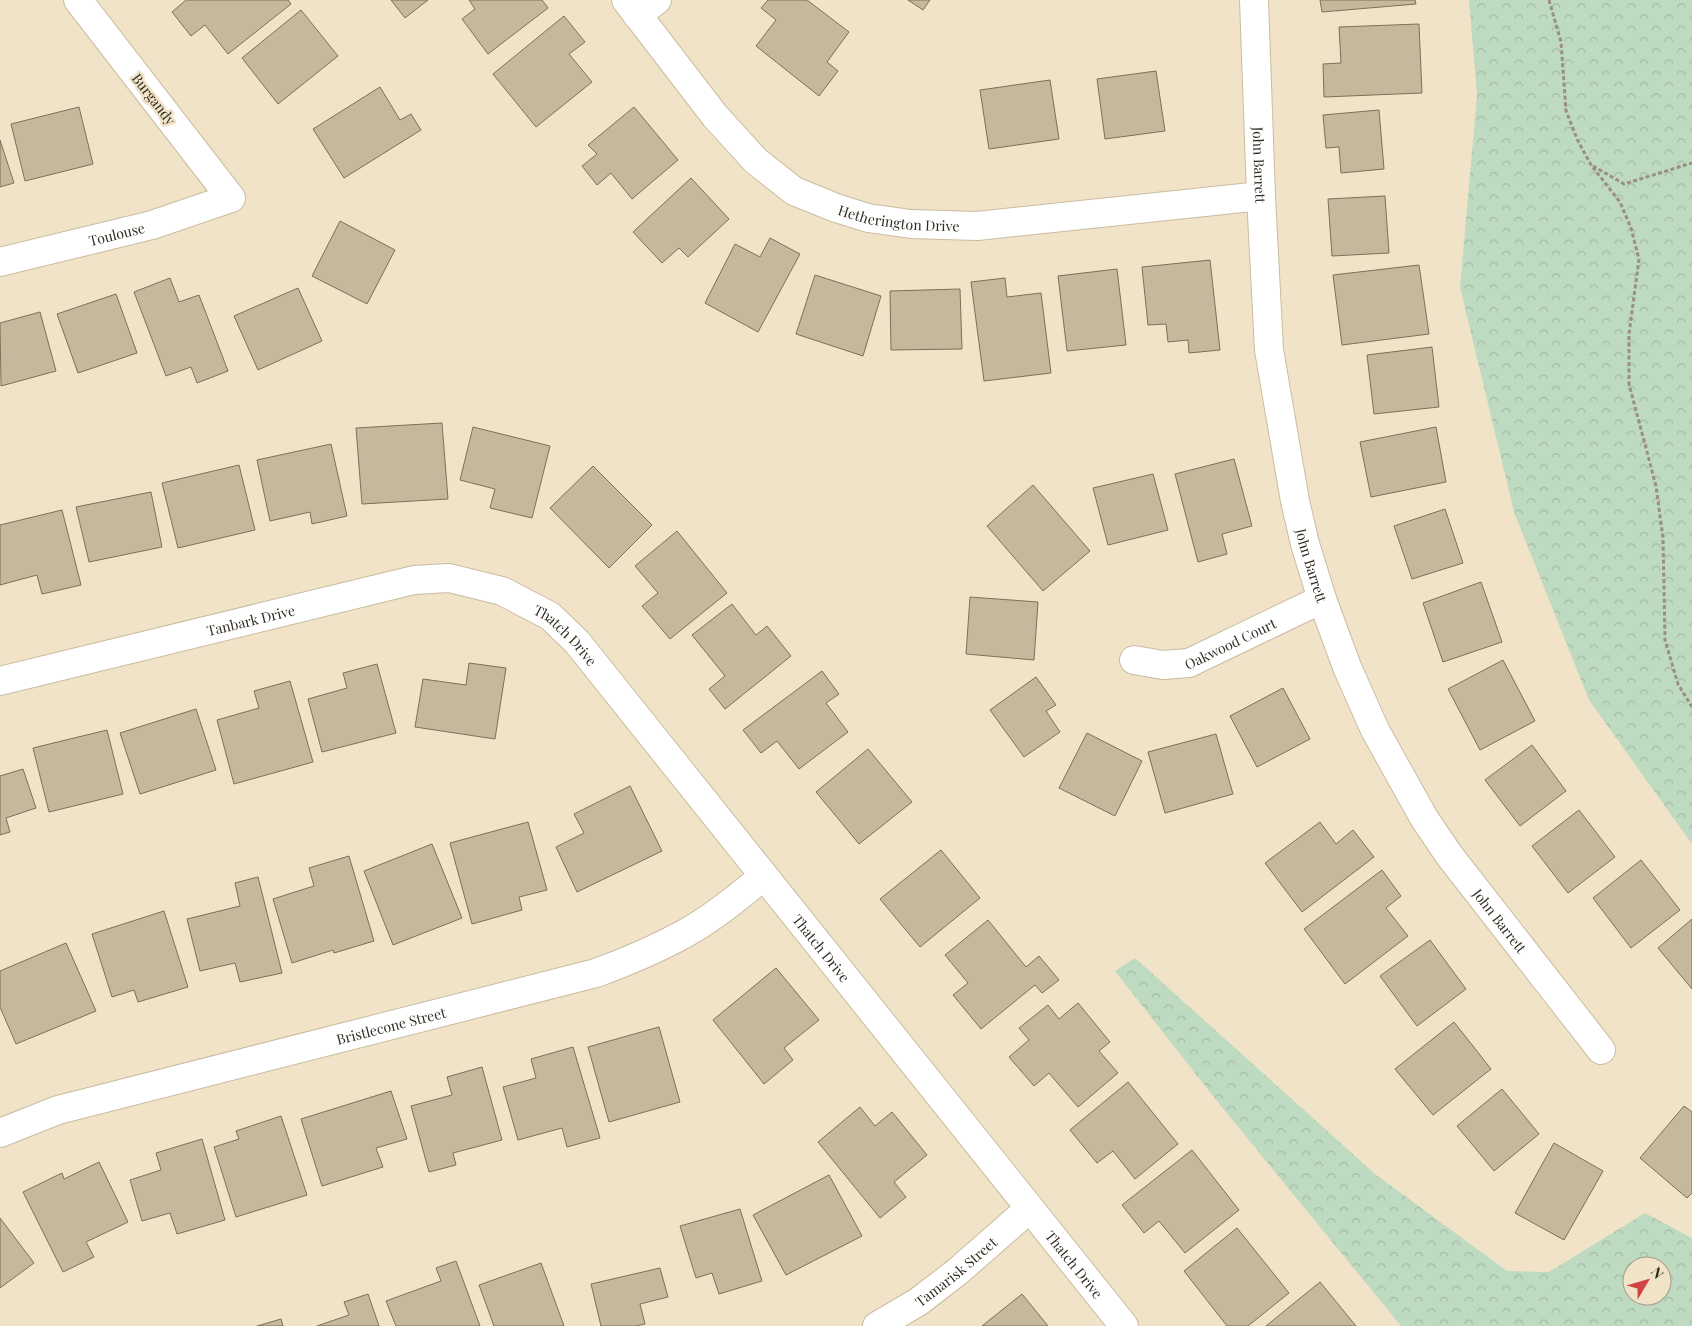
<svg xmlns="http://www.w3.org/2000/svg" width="1692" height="1326" font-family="'Playfair Display',serif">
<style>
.forest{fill:url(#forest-crowns);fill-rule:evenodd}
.building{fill:#c5b89c;stroke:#7d7056}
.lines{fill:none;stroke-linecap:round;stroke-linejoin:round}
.minor-casing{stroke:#cabca0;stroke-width:30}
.path{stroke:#9a907b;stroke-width:3;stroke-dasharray:4 2.5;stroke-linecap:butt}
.minor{stroke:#fff;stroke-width:28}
.labels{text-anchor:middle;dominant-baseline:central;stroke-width:5;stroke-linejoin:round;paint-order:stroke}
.street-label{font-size:14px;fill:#312c21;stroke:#f1e3c7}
</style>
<defs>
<pattern id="forest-crowns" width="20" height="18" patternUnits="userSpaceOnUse" patternTransform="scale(1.25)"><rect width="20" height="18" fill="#bedac0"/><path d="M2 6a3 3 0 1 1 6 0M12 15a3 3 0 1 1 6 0" fill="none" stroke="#a4bba5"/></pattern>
</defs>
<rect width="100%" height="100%" fill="#f1e3c7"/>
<!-- forest -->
<path class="forest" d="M 1469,0 L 1692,0 L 1692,844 L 1589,700 L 1514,512 L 1460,287 L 1477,95 Z
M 1135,958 L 1375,1174 L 1507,1271 L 1549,1272 L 1645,1213 L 1692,1238 L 1692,1326 L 1401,1326 L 1213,1096 L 1115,971 ZM 1632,1266 L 1662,1266 L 1662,1296 L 1632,1296 Z"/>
<!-- building -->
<path class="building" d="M 186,0 L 288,0 L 291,4 L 228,54 L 205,25 L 191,36 L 172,12 Z
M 391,0 L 428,0 L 405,18 Z
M 469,0 L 542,0 L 548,8 L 488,54 L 462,19 L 475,9 Z
M 768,0 L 807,0 L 849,32 L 827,62 L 838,71 L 819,96 L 756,46 L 776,20 L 761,8 Z
M 908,0 L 930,0 L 923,10 Z
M 1320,0 L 1415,0 L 1416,4 L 1322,12 Z
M 301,10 L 338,56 L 278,104 L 242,58 Z
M 564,16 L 585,42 L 569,54 L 592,82 L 536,127 L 493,74 Z
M 1419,24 L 1422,93 L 1324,97 L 1323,64 L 1341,63 L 1339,27 Z
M 1156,71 L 1165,131 L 1105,139 L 1097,79 Z
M 1050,80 L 1059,139 L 989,149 L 980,90 Z
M 380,87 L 400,120 L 411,114 L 421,130 L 344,178 L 313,129 Z
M 79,107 L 93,164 L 25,181 L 11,124 Z
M 634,107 L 678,160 L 632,199 L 611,173 L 597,185 L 582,166 L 597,154 L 588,145 Z
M 1379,110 L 1384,169 L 1341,173 L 1339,147 L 1326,148 L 1323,115 Z
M 0,140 L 14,183 L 0,187 Z
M 691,178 L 729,219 L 688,257 L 679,248 L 662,263 L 633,232 Z
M 1385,196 L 1389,253 L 1332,256 L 1328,199 Z
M 340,221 L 395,250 L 367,304 L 312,276 Z
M 770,238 L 800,254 L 758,332 L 705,303 L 735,244 L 760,257 Z
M 1210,260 L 1220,350 L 1189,353 L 1188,340 L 1168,342 L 1166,324 L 1148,325 L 1142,267 Z
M 1419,265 L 1429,334 L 1342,345 L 1333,275 Z
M 1117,269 L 1126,345 L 1067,351 L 1058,276 Z
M 815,275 L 881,296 L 863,356 L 796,334 Z
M 170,278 L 179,302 L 199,295 L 228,371 L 197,383 L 191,367 L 166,376 L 134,292 Z
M 1005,278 L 1007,297 L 1041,293 L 1051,373 L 984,381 L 971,282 Z
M 298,288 L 322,341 L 258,370 L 234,316 Z
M 960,289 L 962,349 L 891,350 L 890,291 Z
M 116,294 L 137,353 L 78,373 L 57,314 Z
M 40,312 L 56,371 L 1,386 L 0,323 Z
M 1432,347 L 1439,407 L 1374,414 L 1367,355 Z
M 442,423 L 448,499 L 362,504 L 356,428 Z
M 473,427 L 550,446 L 532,518 L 490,508 L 495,489 L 460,480 Z
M 1436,427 L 1446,482 L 1371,497 L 1360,442 Z
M 331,444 L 347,516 L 312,524 L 310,512 L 270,521 L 257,460 Z
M 1234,459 L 1252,526 L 1222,534 L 1227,554 L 1198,562 L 1175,474 Z
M 239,465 L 255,530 L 178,548 L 162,483 Z
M 593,466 L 652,525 L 609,568 L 550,508 Z
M 1153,474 L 1168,530 L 1108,545 L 1093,488 Z
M 1033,485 L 1090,551 L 1043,591 L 987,526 Z
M 151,492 L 162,547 L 89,562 L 76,507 Z
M 1445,509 L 1463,563 L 1412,579 L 1394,526 Z
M 62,510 L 81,585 L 42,594 L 37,575 L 0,585 L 0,525 Z
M 677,531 L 727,593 L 670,639 L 642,606 L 658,593 L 635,566 Z
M 1481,582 L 1502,642 L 1443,662 L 1423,603 Z
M 970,597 L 1038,602 L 1034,660 L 966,654 Z
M 732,604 L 756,635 L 767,626 L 791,656 L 725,709 L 709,689 L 725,676 L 692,635 Z
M 1503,660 L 1535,721 L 1480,750 L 1448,689 Z
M 469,663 L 506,668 L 495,739 L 415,727 L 423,679 L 466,685 Z
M 377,664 L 396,733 L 322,752 L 308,699 L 347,688 L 343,673 Z
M 822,671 L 839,694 L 826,703 L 848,732 L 799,769 L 777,741 L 761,753 L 743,730 Z
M 1036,677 L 1056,705 L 1046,711 L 1060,732 L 1024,757 L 990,710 Z
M 290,681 L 313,762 L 234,784 L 217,720 L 259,708 L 254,691 Z
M 1283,688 L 1310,739 L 1257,767 L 1230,716 Z
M 196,709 L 216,770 L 140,794 L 120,733 Z
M 107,730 L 123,794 L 49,812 L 33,748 Z
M 1087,733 L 1142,761 L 1115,816 L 1059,788 Z
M 1216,734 L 1233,794 L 1165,813 L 1148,752 Z
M 1532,745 L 1566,791 L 1520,826 L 1485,780 Z
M 868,749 L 912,802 L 859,844 L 816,792 Z
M 23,769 L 36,808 L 6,818 L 10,832 L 0,835 L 0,776 Z
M 630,786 L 662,851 L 577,892 L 556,847 L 584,833 L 574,814 Z
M 1579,810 L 1615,857 L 1568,893 L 1532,846 Z
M 528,822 L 547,890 L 519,897 L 522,910 L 472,924 L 450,843 Z
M 1320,822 L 1336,844 L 1353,830 L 1374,857 L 1302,912 L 1265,863 Z
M 432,844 L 462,918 L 393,945 L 364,871 Z
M 941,850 L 980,898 L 920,947 L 880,899 Z
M 349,856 L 374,941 L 334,953 L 333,950 L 292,963 L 273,899 L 314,886 L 309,868 Z
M 1641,860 L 1680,910 L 1631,948 L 1593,898 Z
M 1382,870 L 1401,896 L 1386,908 L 1408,936 L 1345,984 L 1304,929 Z
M 258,877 L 282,973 L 240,982 L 235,963 L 200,971 L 187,919 L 240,906 L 235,883 Z
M 164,911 L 188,987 L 138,1002 L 134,990 L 112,997 L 92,934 Z
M 1692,919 L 1692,989 L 1658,948 Z
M 988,920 L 1026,967 L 1039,956 L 1059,980 L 1042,993 L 1035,985 L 981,1029 L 953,995 L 968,983 L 945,955 Z
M 1430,940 L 1466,989 L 1417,1026 L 1380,976 Z
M 66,943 L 96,1011 L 16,1044 L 0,1007 L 0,971 Z
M 776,968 L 819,1020 L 784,1048 L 793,1060 L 764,1084 L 713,1020 Z
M 1078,1003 L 1110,1042 L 1099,1051 L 1118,1073 L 1078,1107 L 1049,1073 L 1034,1086 L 1009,1057 L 1029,1040 L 1019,1028 L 1048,1005 L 1059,1019 Z
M 1454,1022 L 1491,1069 L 1433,1115 L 1395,1069 Z
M 659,1027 L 680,1102 L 609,1122 L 588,1047 Z
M 573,1047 L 600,1138 L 567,1147 L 562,1128 L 518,1140 L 503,1087 L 536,1078 L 531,1059 Z
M 482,1067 L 502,1140 L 453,1153 L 456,1165 L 429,1172 L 411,1106 L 452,1095 L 447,1077 Z
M 1128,1082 L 1178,1144 L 1135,1179 L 1113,1151 L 1097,1163 L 1070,1130 Z
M 1502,1089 L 1539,1134 L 1494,1171 L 1457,1126 Z
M 391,1091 L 407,1139 L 376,1148 L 383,1167 L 322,1186 L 301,1119 Z
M 1684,1106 L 1692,1112 L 1692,1193 L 1687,1198 L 1640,1158 Z
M 860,1107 L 875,1126 L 892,1112 L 927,1155 L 894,1182 L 906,1197 L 880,1218 L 818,1142 Z
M 281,1116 L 307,1195 L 236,1217 L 214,1147 L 239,1139 L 236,1131 Z
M 202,1139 L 225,1220 L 177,1234 L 170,1213 L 142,1221 L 130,1180 L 161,1170 L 156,1153 Z
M 1554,1143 L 1603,1171 L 1564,1240 L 1515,1213 Z
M 1192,1150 L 1239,1210 L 1185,1253 L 1159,1221 L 1144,1233 L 1122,1205 Z
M 99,1162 L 128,1222 L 86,1242 L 94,1257 L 63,1272 L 23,1192 L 62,1173 L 64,1179 Z
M 829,1175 L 862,1236 L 786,1275 L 753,1215 Z
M 740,1209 L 762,1281 L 719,1294 L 712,1273 L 696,1278 L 680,1226 Z
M 0,1218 L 34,1263 L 0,1288 Z
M 1237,1228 L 1289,1293 L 1248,1326 L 1227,1326 L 1184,1271 Z
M 456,1261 L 480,1326 L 396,1326 L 386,1301 L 441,1281 L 436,1268 Z
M 541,1263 L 564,1326 L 494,1326 L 479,1285 Z
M 660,1268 L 668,1297 L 640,1304 L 645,1324 L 636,1326 L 601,1326 L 591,1284 Z
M 1320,1282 L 1356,1326 L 1266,1326 Z
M 368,1294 L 379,1326 L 317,1326 L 349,1315 L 344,1302 Z
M 1022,1294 L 1048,1326 L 982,1326 Z
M 281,1319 L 283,1326 L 257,1326 Z"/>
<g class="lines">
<!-- minor casing -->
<g class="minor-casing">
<g id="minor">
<path id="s1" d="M 626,0 L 715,116 L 756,161 L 794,191 L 836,208 L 868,218 L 911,224 L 977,226 L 1261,196"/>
<path id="s2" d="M 1254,0 L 1261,196 L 1269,350 L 1295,501 L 1305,544 L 1322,599 L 1347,667 L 1375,730 L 1424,818 L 1449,855 L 1601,1050"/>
<path d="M 637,15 L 657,0"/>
<path id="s3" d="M 0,262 L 152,225 L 231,198 L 78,0"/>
<path id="s4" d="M 1134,660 L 1163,665 L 1189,663 L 1322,599"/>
<path id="s5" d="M 0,681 L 414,580 L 449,578 L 502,591 L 550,616 L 577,642 L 1124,1326"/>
<path id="s6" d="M 0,1133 L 58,1110 L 596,973 C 626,962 655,950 684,934 C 713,918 738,897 764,876"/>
<path id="s7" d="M 877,1326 L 918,1302 L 957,1272 L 1029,1209"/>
</g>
</g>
<!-- path -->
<path class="path" d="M 1549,0 L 1561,42 L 1566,111 L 1578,141 L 1591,165 L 1620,202 L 1631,228 L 1639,259 L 1629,334 L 1629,384 L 1656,486 L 1663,538 L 1665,640 L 1678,684 L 1692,707
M 1593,166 L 1624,184 L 1692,163"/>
<!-- minor -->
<use href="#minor" class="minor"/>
</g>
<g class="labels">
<!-- street labels -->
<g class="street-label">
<text transform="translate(154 99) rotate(52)">Burgandy</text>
<text stroke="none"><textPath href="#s2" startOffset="165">John Barrett</textPath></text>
<text stroke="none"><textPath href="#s1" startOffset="365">Hetherington Drive</textPath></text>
<text stroke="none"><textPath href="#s3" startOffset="120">Toulouse</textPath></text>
<text stroke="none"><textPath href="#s2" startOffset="570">John Barrett</textPath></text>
<text stroke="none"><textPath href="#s5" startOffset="258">Tanbark Drive</textPath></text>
<text stroke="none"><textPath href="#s5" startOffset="594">Thatch Drive</textPath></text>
<text stroke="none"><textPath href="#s4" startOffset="101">Oakwood Court</textPath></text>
<text stroke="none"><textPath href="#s2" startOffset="975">John Barrett</textPath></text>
<text stroke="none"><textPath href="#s5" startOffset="999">Thatch Drive</textPath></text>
<text stroke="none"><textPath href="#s6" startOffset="406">Bristlecone Street</textPath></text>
<text stroke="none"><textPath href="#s5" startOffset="1404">Thatch Drive</textPath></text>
<text stroke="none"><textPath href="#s7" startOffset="96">Tamarisk Street</textPath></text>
</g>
</g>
<!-- north arrow -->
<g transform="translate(1647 1281) rotate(52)"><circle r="24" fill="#f1e3c7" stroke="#a49a85"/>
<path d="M0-4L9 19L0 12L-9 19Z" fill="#d14245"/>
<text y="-8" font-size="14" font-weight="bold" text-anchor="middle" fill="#312c21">N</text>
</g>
</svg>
